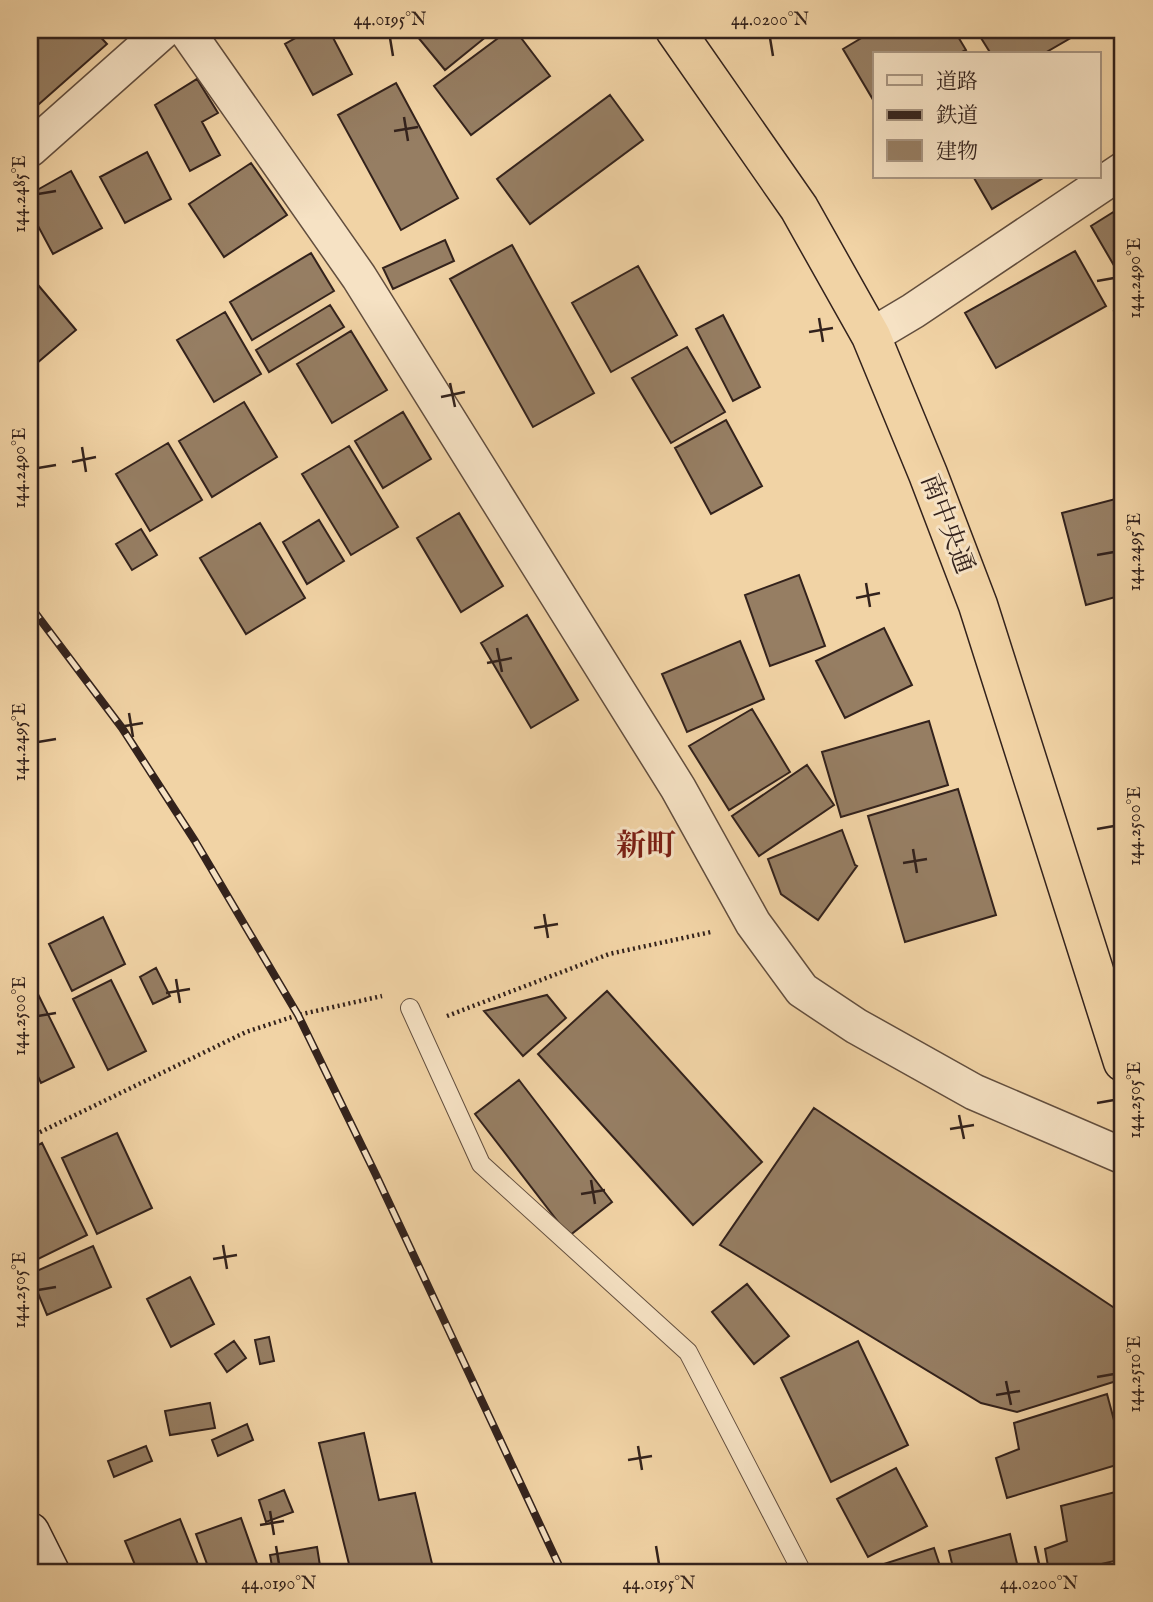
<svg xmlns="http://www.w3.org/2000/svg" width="1153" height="1602" font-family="'IM FELL English','Noto Serif JP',serif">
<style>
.building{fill:#967e63;stroke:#33221c;stroke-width:2}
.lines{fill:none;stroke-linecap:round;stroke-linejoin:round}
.lane-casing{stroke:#624e3e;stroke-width:20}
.street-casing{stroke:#624e3e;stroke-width:38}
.secondary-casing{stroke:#33221c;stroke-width:41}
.highway-casing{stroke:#33221c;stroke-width:41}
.path{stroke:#33221c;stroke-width:4.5;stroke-dasharray:2 3.5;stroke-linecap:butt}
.lane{stroke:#f6e2c4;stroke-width:18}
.street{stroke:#f6e2c4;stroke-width:35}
.secondary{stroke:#f6e2c4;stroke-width:38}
.highway{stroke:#f1d3a5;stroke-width:38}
.rail-casing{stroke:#33221c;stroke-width:8}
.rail{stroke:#f6e2c4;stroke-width:5;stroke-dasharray:16;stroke-linecap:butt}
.ticks{fill:none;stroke:#33221c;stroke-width:2.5}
.labels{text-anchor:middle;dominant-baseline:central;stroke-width:6;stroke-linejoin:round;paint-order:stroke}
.street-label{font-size:26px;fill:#33221c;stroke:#f6e2c4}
.quarter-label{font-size:30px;font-weight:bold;fill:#7a1f14;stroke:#f6e2c4}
.neatline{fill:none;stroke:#33221c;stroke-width:2.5}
.ticks-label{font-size:18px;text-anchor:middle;fill:#33221c}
</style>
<rect width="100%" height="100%" fill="#f1d3a5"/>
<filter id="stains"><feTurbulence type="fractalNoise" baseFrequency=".00286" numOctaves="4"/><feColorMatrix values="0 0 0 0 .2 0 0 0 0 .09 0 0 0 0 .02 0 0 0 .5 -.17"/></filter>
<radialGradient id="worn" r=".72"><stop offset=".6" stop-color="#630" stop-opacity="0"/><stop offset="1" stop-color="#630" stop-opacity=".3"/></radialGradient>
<!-- building -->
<path class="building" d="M 30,30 L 94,30 L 107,44 L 30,112 Z
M 310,30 L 329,30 L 352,74 L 313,95 L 285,44 Z
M 412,30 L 481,30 L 487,36 L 445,70 Z
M 509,30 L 515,30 L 550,76 L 471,135 L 434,86 Z
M 875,30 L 954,30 L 966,50 L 958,54 L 875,54 L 875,103 L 843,49 Z
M 976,30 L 1079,30 L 1081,32 L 1043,54 L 991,54 Z
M 197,79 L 218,113 L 202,122 L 220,155 L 190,171 L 155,105 Z
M 396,83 L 458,198 L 401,230 L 338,115 Z
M 610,95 L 643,140 L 530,224 L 497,179 Z
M 147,152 L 171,199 L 125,223 L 100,177 Z
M 251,163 L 287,215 L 224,257 L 189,204 Z
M 71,171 L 102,228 L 53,254 L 30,211 L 30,194 Z
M 976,177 L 1042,177 L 1043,178 L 992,209 L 974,178 Z
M 1123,206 L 1123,281 L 1091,226 Z
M 445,240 L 454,261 L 393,289 L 383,268 Z
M 512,245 L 594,393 L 533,427 L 450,279 Z
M 1075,251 L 1106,306 L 996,368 L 965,313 Z
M 311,253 L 334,291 L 252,340 L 230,302 Z
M 638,266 L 677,335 L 611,372 L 572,303 Z
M 33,279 L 76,330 L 30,369 L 30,281 Z
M 330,305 L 344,327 L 269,372 L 256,350 Z
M 1123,305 L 1123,325 L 1114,311 Z
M 225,312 L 261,374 L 214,402 L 177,340 Z
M 723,315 L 760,387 L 733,401 L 696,329 Z
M 351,331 L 387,390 L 332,423 L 297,364 Z
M 687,347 L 725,412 L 671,443 L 632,378 Z
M 244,402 L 277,457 L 212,497 L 179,441 Z
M 403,412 L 431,459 L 383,488 L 355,441 Z
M 726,420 L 762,486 L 711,514 L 675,448 Z
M 168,443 L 202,500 L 150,531 L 116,474 Z
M 349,446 L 398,527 L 351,555 L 302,474 Z
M 1123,497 L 1123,595 L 1086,605 L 1062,513 Z
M 459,513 L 503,586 L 461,612 L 417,538 Z
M 319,520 L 344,561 L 307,584 L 283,542 Z
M 260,523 L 305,598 L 246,634 L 200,558 Z
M 141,529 L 157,555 L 132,570 L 116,544 Z
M 799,575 L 825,646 L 770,666 L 745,595 Z
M 527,615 L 578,700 L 531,728 L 481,643 Z
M 884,628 L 912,685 L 845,718 L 816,661 Z
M 740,641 L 764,699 L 687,732 L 662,674 Z
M 752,709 L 790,772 L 729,810 L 689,746 Z
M 929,721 L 948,785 L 841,817 L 822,752 Z
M 807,765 L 834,805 L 759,856 L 732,816 Z
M 958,789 L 996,915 L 905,942 L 868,816 Z
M 842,830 L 855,865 L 857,866 L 818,920 L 781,894 L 768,859 Z
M 103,917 L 125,964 L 72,991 L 49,944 Z
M 156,968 L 170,996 L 153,1004 L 140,977 Z
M 30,978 L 74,1067 L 41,1083 L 30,1059 Z
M 111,980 L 146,1051 L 108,1070 L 73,999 Z
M 607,991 L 762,1162 L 693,1225 L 538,1054 Z
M 547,995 L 566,1018 L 523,1056 L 484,1011 Z
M 519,1080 L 612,1202 L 569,1236 L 475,1114 Z
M 814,1108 L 1116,1309 L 1123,1340 L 1123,1379 L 1017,1412 L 981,1403 L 720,1245 Z
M 117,1133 L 152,1208 L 97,1234 L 62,1158 Z
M 42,1143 L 87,1235 L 30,1263 L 30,1150 Z
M 93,1246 L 111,1287 L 47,1315 L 30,1274 Z
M 190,1277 L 214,1324 L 171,1347 L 147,1299 Z
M 747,1284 L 789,1336 L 754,1364 L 712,1312 Z
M 269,1337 L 274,1361 L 260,1364 L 255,1340 Z
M 234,1341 L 246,1358 L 227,1372 L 215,1354 Z
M 858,1341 L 908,1445 L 831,1482 L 781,1378 Z
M 1107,1394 L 1123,1454 L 1123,1463 L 1007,1498 L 996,1458 L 1019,1449 L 1014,1423 Z
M 210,1403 L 215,1428 L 170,1435 L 165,1411 Z
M 247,1424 L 253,1440 L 218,1456 L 212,1440 Z
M 364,1433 L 379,1500 L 415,1493 L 434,1572 L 351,1572 L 319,1443 Z
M 146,1446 L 152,1461 L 114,1477 L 108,1461 Z
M 896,1468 L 927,1526 L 868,1557 L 837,1499 Z
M 284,1490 L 293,1512 L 266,1522 L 259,1500 Z
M 1123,1490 L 1123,1559 L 1067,1572 L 1049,1572 L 1045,1549 L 1067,1541 L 1061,1506 Z
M 241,1518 L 260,1572 L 210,1572 L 196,1534 Z
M 180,1519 L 201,1572 L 138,1572 L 125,1541 Z
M 1010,1534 L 1019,1572 L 954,1572 L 949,1551 Z
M 317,1547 L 321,1572 L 273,1572 L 270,1555 Z
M 934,1548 L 942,1572 L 873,1572 L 871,1568 Z"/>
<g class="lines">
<!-- lane casing -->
<g class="lane-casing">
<path id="lane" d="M 410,1008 L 481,1164 L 688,1352 L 802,1572"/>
</g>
<!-- street casing -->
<g class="street-casing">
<path id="street" d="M 186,30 L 359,277 L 678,788 L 753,923 L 802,990 L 856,1026 L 974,1092 L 1123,1156
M 30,149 L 164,30
M 871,336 L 913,311 L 1123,170"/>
</g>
<!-- secondary casing -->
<g class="secondary-casing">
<path id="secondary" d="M 30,1532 L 50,1572"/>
</g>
<!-- highway casing -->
<g class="highway-casing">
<path id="highway" d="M 675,30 L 799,208 L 871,336 L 928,474 L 978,605 L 1123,1062"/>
</g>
<!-- path -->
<path class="path" d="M 447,1016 L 609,954 L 711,932
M 30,1137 L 246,1032 L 298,1015 L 382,996"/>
<!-- lane -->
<use href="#lane" class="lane"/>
<!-- street -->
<use href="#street" class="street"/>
<!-- secondary -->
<use href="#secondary" class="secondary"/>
<!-- highway -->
<use href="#highway" class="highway"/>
<!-- rail casing -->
<g class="rail-casing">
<path id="rail" d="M 30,606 L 122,728 L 195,841 L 298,1015 L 376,1175 L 562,1572"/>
</g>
<!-- rail -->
<use href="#rail" class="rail"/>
</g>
<!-- ticks -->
<path class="ticks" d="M 390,38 L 393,56M 770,38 L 773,56M 404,117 L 408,141M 394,131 L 418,127M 38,194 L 56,191M 1097,281 L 1114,278M 819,318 L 823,342M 809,332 L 833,328M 450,383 L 455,407M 441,397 L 465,392M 82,447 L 86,472M 72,462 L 96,457M 38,468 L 56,465M 1097,555 L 1114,552M 866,583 L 870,607M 856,598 L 880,593M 497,648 L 502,672M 487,663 L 512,658M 129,713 L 133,737M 119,727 L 143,723M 38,742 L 56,739M 1097,829 L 1114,826M 913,849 L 917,873M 903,863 L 927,859M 544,914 L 548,938M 534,928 L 558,924M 176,979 L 180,1003M 166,993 L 190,989M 38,1016 L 56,1013M 1097,1103 L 1114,1100M 959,1115 L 964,1139M 950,1129 L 974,1125M 591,1180 L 595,1204M 581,1194 L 605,1190M 223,1245 L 227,1269M 213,1259 L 237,1255M 38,1290 L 56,1287M 1097,1377 L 1114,1374M 1006,1381 L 1011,1405M 996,1395 L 1020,1391M 638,1446 L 642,1470M 628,1460 L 652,1456M 270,1511 L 274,1535M 260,1525 L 284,1521M 276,1546 L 279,1564M 656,1546 L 659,1564M 1035,1546 L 1039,1564"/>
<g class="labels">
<!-- street labels -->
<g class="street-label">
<text transform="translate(947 524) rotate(69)">南中央通</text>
</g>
<!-- quarter labels -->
<g class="quarter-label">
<text x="646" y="847">新町</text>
</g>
</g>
<!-- margin -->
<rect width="1153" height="1602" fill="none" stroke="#f1d3a5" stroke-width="77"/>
<!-- legend -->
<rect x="873" y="52" width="228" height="126" fill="#f6e2c4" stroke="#a89581" stroke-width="2"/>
<rect x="887" y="75" width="35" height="10" fill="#f6e2c4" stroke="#a89581" stroke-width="2"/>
<text x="936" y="88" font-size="21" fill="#33221c">道路</text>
<rect x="887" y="110" width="35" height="10" fill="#33221c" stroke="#a89581" stroke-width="2"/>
<text x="936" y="122" font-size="21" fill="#33221c">鉄道</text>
<rect x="887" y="140" width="35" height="21" fill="#967e63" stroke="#a89581" stroke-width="2"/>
<text x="936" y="158" font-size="21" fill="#33221c">建物</text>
<rect x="38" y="38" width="1076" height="1526" class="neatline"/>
<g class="ticks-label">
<text x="390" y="25">44.0195°N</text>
<text x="770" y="25">44.0200°N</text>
<text transform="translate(19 194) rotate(-90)" y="6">144.2485°E</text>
<text transform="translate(1134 278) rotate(-90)" y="6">144.2490°E</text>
<text transform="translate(19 468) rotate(-90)" y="6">144.2490°E</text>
<text transform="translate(1134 552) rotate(-90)" y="6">144.2495°E</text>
<text transform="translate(19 742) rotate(-90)" y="6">144.2495°E</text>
<text transform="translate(1134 826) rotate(-90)" y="6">144.2500°E</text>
<text transform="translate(19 1016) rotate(-90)" y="6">144.2500°E</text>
<text transform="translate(1134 1100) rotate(-90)" y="6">144.2505°E</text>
<text transform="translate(19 1290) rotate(-90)" y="6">144.2505°E</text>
<text transform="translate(1134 1374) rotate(-90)" y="6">144.2510°E</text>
<text x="279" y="1589">44.0190°N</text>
<text x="659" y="1589">44.0195°N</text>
<text x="1039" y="1589">44.0200°N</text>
</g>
<rect width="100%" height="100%" filter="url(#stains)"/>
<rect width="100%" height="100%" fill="url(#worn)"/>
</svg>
